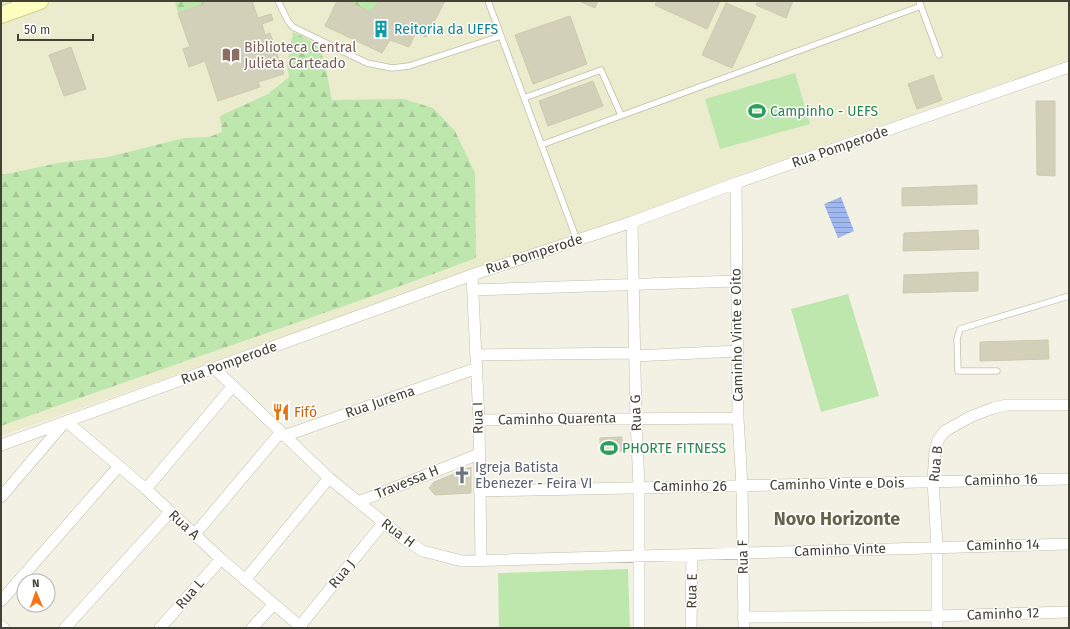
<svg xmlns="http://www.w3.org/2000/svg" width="1070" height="629" font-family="'Fira Sans',sans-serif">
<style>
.education{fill:#ebebcd}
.forest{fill:url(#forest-firs)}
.garden{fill:#bde7ac}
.water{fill:url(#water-rules)}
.building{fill:#d3d0b9;stroke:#cecaac}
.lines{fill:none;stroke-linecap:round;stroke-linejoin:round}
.lane-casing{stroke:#c0bea9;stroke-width:7}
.street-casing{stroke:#c0bea9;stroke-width:12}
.secondary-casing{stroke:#cfcf91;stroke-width:18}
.lane{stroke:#fff;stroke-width:5.5}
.street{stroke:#fff;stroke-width:11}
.secondary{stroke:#fdffc1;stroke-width:16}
.labels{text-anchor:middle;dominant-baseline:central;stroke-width:3;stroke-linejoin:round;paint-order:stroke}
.culture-label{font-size:14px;fill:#0d838f;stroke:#fff;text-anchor:start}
.education-label{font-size:14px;fill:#785e54;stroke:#fff;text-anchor:start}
.leisure-label{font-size:14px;fill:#27864d;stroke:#fff;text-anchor:start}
.street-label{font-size:14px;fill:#444234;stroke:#fff}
.food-label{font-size:14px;fill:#c56008;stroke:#fff;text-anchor:start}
.worship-label{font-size:14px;fill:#5b616d;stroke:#fff;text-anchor:start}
.district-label{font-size:18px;font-weight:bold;fill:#67634b;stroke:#fff}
</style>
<defs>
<pattern id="forest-firs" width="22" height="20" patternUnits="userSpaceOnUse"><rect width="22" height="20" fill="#bde7ac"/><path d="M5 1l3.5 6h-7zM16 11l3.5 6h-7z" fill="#a4c795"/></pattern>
<pattern id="water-rules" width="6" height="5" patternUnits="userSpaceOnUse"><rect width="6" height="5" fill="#9fb9f0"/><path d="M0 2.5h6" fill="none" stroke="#8398c3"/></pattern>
</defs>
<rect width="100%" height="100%" fill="#f2f1e4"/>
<!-- education -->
<path class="education" d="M 1,1 L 1069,1 L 1069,60 L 738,175 L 673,201 L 1,436 Z"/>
<!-- forest -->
<path class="forest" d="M 175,1 L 212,1 L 178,13 Z
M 348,1 L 380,1 L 370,12 Z
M 293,32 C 300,35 311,40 317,46 C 327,59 328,85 332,100 L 404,99 L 433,108 L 455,131 L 475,173 L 476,258 C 319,317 159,369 1,426 L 1,174 L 7,174 L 58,163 L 108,157 L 184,138 L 209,137 L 222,132 L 220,116 L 268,94 L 289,77 L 287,65 Z"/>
<!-- garden -->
<path class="garden" d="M 795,73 L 810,124 L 720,149 L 705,99 Z
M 848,294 L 879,396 L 821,412 L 791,309 Z
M 628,569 L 630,628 L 499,628 L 498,573 Z"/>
<!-- water -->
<path class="water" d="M 841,197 L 854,231 L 838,238 L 824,204 Z"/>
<!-- building -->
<path class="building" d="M 203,1 L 252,1 L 258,18 L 271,14 L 273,20 L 262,24 L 265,35 L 270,33 L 284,74 L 258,82 L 260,87 L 218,101 L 205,61 L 189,67 L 183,49 L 190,47 L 178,13 L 204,4 Z
M 337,1 L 348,1 L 370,12 L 380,1 L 445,1 L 426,37 L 416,32 L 409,47 L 390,40 L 382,53 L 325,26 Z
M 579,1 L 598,1 L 595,8 Z
M 657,1 L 720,1 L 707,29 L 655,5 Z
M 758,1 L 793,1 L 786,18 L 756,5 Z
M 726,3 L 756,16 L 732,68 L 702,55 Z
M 570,16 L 587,64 L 533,84 L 515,35 Z
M 71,47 L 86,89 L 64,96 L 49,55 Z
M 933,75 L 942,100 L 917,109 L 908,84 Z
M 593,81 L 603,106 L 548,126 L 539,101 Z
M 1036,101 L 1055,101 L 1055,176 L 1037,175 Z
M 977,185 L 977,204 L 902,206 L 902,188 Z
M 978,230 L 979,249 L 903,251 L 904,233 Z
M 978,272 L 978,291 L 903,293 L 904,275 Z
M 1048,340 L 1049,359 L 980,361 L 980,342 Z
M 619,437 L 616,444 L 620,451 L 600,451 L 600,438 Z
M 619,437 L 622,437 L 622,451 L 620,451 L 616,444 Z
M 471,467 L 471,493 L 435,495 L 429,488 L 434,482 Z"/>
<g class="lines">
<!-- lane casing -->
<g class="lane-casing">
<path id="lane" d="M 278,1 L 288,21 L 293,27 L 367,63 L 392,68 L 409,66 L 501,36
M 488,1 L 575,235
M 919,1 L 939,55
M 524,98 L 601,70 L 621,115
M 541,145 L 921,6
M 997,371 L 958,371 L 957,339 L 960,329 L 1069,296"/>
</g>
<!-- street casing -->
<g class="street-casing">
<path id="street" d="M 736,183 L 738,418 L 742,486 L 744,628
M 632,222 L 636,419 L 639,486 L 639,628
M 472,275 L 479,420 L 481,560
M 473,290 L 736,281
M 476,355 L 634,353
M 634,356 L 738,351
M 214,368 L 329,478 L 404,539 L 423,551 L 462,561 L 1069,544
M 479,420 L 738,418
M 67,422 L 146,489 L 221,559 L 302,628
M 284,436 L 477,368
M 1,445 L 472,275 L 632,222 L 736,183 L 1069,67
M 146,489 L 232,387
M 479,491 L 1069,479
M 1,497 L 64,423
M 358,502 L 479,454
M 195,534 L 280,433
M 245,580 L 329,478
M 1,601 L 119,466
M 743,617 L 937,616 L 1069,612
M 1,626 L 4,628
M 300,626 L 384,522
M 65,628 L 170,512
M 160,628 L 221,559
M 252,628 L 273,605
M 691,628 L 692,555
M 937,628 L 937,546 L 933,481 L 935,451 L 938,440 L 945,431 L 970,417 L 993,408 L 1007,405 L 1069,405"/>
</g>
<!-- secondary casing -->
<g class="secondary-casing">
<path id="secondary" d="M 1,15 L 40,1"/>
</g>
<!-- lane -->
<use href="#lane" class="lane"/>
<!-- street -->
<use href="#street" class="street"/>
<!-- secondary -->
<use href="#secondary" class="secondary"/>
</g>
<!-- icons -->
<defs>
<g id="building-bare" transform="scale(1.38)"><path d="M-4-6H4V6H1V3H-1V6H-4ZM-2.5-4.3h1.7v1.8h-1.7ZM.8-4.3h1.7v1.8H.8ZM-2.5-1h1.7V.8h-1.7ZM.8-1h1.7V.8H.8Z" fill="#0f9aa8" stroke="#fff" stroke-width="2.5" paint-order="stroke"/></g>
<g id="library-bare" transform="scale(1.38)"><path d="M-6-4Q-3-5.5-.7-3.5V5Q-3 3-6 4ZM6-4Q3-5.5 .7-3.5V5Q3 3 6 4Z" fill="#8d6e63" stroke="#fff" stroke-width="2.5" paint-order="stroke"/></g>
<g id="stadium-bare" transform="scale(1.38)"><path d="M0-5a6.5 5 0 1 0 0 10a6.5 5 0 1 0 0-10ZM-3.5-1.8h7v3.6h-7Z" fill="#2e9e5b" stroke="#fff" stroke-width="2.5" paint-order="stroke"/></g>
<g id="restaurant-bare" transform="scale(1.38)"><path d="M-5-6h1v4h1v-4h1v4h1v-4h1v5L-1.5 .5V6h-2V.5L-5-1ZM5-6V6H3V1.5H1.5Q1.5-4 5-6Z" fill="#e8710a" stroke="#fff" stroke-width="2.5" paint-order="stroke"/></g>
<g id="church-bare" transform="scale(1.38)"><path d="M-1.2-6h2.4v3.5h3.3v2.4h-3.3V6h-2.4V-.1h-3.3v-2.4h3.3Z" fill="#6b7280" stroke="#fff" stroke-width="2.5" paint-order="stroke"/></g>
</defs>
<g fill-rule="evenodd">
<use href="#building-bare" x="381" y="29"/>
<use href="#library-bare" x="231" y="55"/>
<use href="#stadium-bare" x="757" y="111"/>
<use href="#restaurant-bare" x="281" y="412"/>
<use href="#stadium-bare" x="609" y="448"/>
<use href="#church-bare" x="462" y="475"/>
</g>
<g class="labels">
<!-- culture labels -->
<g class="culture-label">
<text x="394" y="29">Reitoria da UEFS</text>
</g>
<!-- education labels -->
<g class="education-label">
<text x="244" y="47">Biblioteca Central<tspan x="244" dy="16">Julieta Carteado</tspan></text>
</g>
<!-- leisure labels -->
<g class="leisure-label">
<text x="770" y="111">Campinho - UEFS</text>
<text x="622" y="448">PHORTE FITNESS</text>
</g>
<!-- street labels -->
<g class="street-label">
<text transform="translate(840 147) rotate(-19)">Rua Pomperode</text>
<text transform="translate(534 254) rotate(-18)">Rua Pomperode</text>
<text transform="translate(737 335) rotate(-91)">Caminho Vinte e Oito</text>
<text transform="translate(229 363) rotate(-20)">Rua Pomperode</text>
<text transform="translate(380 402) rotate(-19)">Rua Jurema</text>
<text transform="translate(636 413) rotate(-92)">Rua G</text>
<text transform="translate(478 418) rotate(-91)">Rua I</text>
<text transform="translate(557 419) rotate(-1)">Caminho Quarenta</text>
<text transform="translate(936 464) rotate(-84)">Rua B</text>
<text transform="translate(1001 480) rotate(-1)">Caminho 16</text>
<text transform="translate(407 482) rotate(-22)">Travessa H</text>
<text transform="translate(837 484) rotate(-1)">Caminho Vinte e Dois</text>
<text x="690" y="486">Caminho 26</text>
<text transform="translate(184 525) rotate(43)">Rua A</text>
<text transform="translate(398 533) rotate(37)">Rua H</text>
<text transform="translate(1003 545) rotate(-1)">Caminho 14</text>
<text transform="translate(840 550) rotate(-2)">Caminho Vinte</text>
<text transform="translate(743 557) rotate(-91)">Rua F</text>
<text transform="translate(342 574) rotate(-51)">Rua J</text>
<text transform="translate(692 591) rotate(-89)">Rua E</text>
<text transform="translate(190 594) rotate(-49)">Rua L</text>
<text transform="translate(1003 614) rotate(-2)">Caminho 12</text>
</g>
<!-- food labels -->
<g class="food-label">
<text x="294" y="412">Fifó</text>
</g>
<!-- worship labels -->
<g class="worship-label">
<text x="475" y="467">Igreja Batista<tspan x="475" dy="16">Ebenezer - Feira VI</tspan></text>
</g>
<!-- district labels -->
<g class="district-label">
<text x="837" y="519">Novo Horizonte</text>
</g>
</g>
<!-- border -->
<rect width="1070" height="629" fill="none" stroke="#444234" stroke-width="4"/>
<!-- north arrow -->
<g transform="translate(36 593) rotate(358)"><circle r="19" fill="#ffffff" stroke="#b4b3ae"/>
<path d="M0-3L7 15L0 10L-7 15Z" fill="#fa7212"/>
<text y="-6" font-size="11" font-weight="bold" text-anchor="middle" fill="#444234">N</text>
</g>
<!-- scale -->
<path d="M18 34v6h75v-6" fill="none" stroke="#444234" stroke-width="2"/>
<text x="24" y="34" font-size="12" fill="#444234" stroke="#ffffff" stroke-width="3" paint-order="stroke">50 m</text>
</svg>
